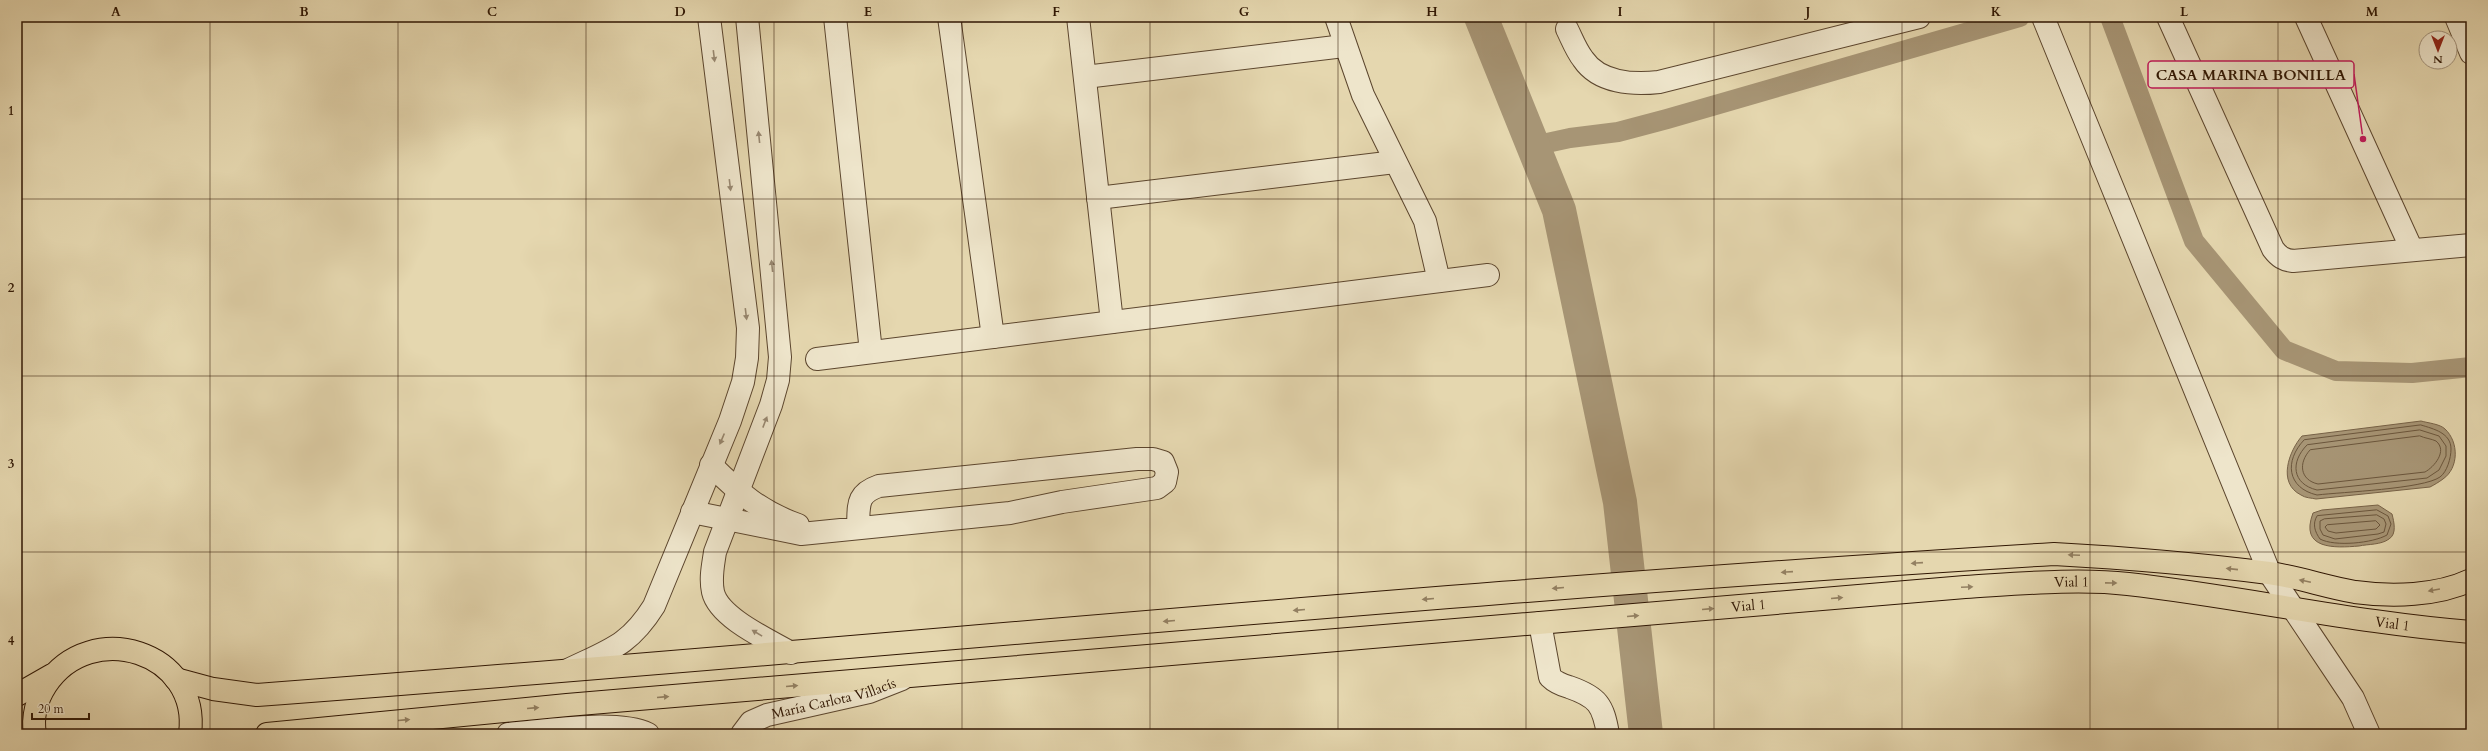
<svg xmlns="http://www.w3.org/2000/svg" width="2488" height="751" font-family="Cardo,serif">
<style>
.water{fill:#a79575;stroke:#776247}
.lines{fill:none;stroke-linecap:round;stroke-linejoin:round}
.shore{stroke:#6b563c;stroke-width:1}
.canal{stroke:#a79575;stroke-width:20}
.river{stroke:#a79575;stroke-width:34}
.minor-casing{stroke:#5c462e;stroke-width:24}
.major-casing{stroke:#2f1603;stroke-width:24}
.minor{stroke:#eee5cb;stroke-width:22}
.major{stroke:#e5d7af;stroke-width:22}
.oneway{fill:#988871}
.oneway2{fill:#938062}
.grid{fill:none;stroke:#2f1603;stroke-width:1;stroke-opacity:0.55}
.labels{text-anchor:middle;dominant-baseline:central;stroke-width:3.5;stroke-linejoin:round;paint-order:stroke}
.street-label{font-size:14px;fill:#2f1603;stroke:#eee5cb}
.leader{fill:none;stroke:#c2185b;stroke-width:1.5}
.callout-dot{fill:#c2185b;stroke:#eee5cb;stroke-width:1.5}
.callout{fill:#eee5cb;stroke:#c2185b;stroke-width:1.5}
.callout-label{font-size:15px;text-anchor:middle;font-weight:bold;fill:#2f1603}
.neatline{fill:none;stroke:#2f1603;stroke-width:1.5}
.grid-label{font-size:13px;text-anchor:middle;font-weight:bold;fill:#2f1603}
</style>
<rect width="100%" height="100%" fill="#e5d7af"/>
<filter id="stains"><feTurbulence type="fractalNoise" baseFrequency=".005" numOctaves="4"/><feColorMatrix values="0 0 0 0 .2 0 0 0 0 .09 0 0 0 0 .02 0 0 0 .5 -.17"/></filter>
<radialGradient id="worn" r=".72"><stop offset=".6" stop-color="#630" stop-opacity="0"/><stop offset="1" stop-color="#630" stop-opacity=".3"/></radialGradient>
<!-- water -->
<path class="water" d="M 2421,421 C 2428,423 2440,424 2445,429 C 2459,442 2459,468 2443,479 C 2439,482 2434,485 2430,487 L 2316,499 C 2312,498 2305,498 2301,495 C 2277,483 2289,451 2302,436 Z
M 2378,505 L 2392,514 C 2394,522 2397,534 2389,539 C 2381,545 2368,544 2359,546 C 2335,548 2299,550 2313,513 L 2322,510 Z"/>
<g class="lines">
<!-- shore -->
<path class="shore" d="M 2421,425 C 2434,429 2451,433 2451,449 C 2451,458 2447,472 2440,477 C 2423,489 2342,492 2317,495 C 2287,488 2284,461 2304,440 Z
M 2420,430 L 2439,436 L 2446,446 L 2446,456 L 2439,470 L 2427,478 L 2317,490 C 2292,484 2290,462 2307,445 Z
M 2420,436 C 2424,438 2432,439 2436,441 C 2448,451 2434,467 2425,472 L 2318,484 C 2300,480 2298,463 2310,450 Z
M 2377,510 L 2388,516 L 2391,524 L 2387,535 C 2373,543 2335,547 2320,539 C 2315,532 2312,524 2317,516 Z
M 2377,515 L 2384,519 L 2386,524 L 2384,532 L 2378,534 L 2335,539 L 2323,535 L 2320,529 L 2320,521 L 2324,519 Z
M 2376,521 L 2380,525 L 2376,529 L 2336,533 L 2328,531 L 2325,527 L 2327,525 Z"/>
<!-- canal -->
<path class="canal" d="M 2110,17 L 2194,241 L 2284,350 L 2336,371 L 2412,373 L 2471,367
M 1533,146 L 1570,138 L 1618,132 L 1667,119 L 2020,17"/>
<!-- river -->
<path class="river" d="M 1481,17 L 1559,210 L 1620,502 L 1646,734"/>
<!-- minor casing -->
<g class="minor-casing">
<g id="minor">
<path d="M 747,17 L 780,357 L 778,380 L 771,405 L 715,552 C 713,566 710,578 713,592 C 719,618 769,640 791,653"/>
<path d="M 835,17 L 871,352"/>
<path d="M 949,17 L 993,337"/>
<path d="M 1078,17 L 1112,322"/>
<path d="M 1336,17 L 1363,95 L 1425,221 L 1439,281"/>
<path d="M 2043,17 L 2270,574 L 2353,698 L 2369,734"/>
<path d="M 2168,17 L 2273,249 C 2279,257 2284,260 2293,261 L 2471,245"/>
<path d="M 2306,17 L 2412,250"/>
<path d="M 2456,17 L 2471,53"/>
<path d="M 1567,29 C 1572,39 1576,50 1583,59 C 1599,83 1633,85 1659,82 L 1919,17"/>
<path d="M 1085,77 L 1344,46"/>
<path d="M 1098,198 L 1395,162"/>
<path d="M 817,359 L 1488,275"/>
<path d="M 711,465 C 739,493 761,512 798,525"/>
<path d="M 692,512 L 801,534 L 1010,513 L 1062,502 L 1157,488 L 1165,482 L 1167,472 L 1163,462 L 1153,459 L 1137,459 L 879,486 C 856,494 859,505 858,527"/>
<path d="M 1540,623 L 1550,677 C 1556,683 1562,685 1569,687 C 1598,697 1603,705 1608,734"/>
<path d="M 568,670 C 609,650 629,646 654,606 L 730,421 L 743,382 L 747,358 L 748,328 L 709,17"/>
<path d="M 508,734 C 544,731 617,719 648,734"/>
<path id="s1" d="M 742,734 L 751,722 L 767,715 L 869,692 L 902,679"/>
</g>
</g>
<!-- major casing -->
<g class="major-casing">
<g id="major">
<path d="M 176,679 L 213,689 L 257,695 C 857,650 1455,590 2054,554 C 2126,558 2198,564 2269,573 C 2298,577 2326,587 2355,592 C 2392,597 2437,596 2471,580"/>
<path d="M 17,695 L 52,675"/>
<path d="M 35,734 C 32,717 37,699 46,685 C 91,617 201,652 190,734"/>
<path id="s2" d="M 267,734 L 567,705 L 1965,587 C 2016,584 2078,578 2128,584 C 2243,597 2356,623 2471,632"/>
</g>
</g>
<!-- minor -->
<use href="#minor" class="minor"/>
<!-- major -->
<use href="#major" class="major"/>
</g>
<!-- one-way arrows -->
<defs><path id="oneway-solid" d="M-6-.8H1V-3.2L6.5 0L1 3.2V.8H-6Z"/></defs>
<g class="oneway">
<use href="#oneway-solid" transform="translate(714 56) rotate(83)"/>
<use href="#oneway-solid" transform="translate(759 137) rotate(-96)"/>
<use href="#oneway-solid" transform="translate(730 185) rotate(83)"/>
<use href="#oneway-solid" transform="translate(772 266) rotate(-96)"/>
<use href="#oneway-solid" transform="translate(746 314) rotate(83)"/>
<use href="#oneway-solid" transform="translate(765 422) rotate(-69)"/>
<use href="#oneway-solid" transform="translate(722 439) rotate(113)"/>
<use href="#oneway-solid" transform="translate(757 633) rotate(-149)"/>
</g>
<g class="oneway2">
<use href="#oneway-solid" transform="translate(2074 555) rotate(-177)"/>
<use href="#oneway-solid" transform="translate(1917 563) rotate(176)"/>
<use href="#oneway-solid" transform="translate(2232 569) rotate(-174)"/>
<use href="#oneway-solid" transform="translate(1787 572) rotate(176)"/>
<use href="#oneway-solid" transform="translate(2305 581) rotate(-168)"/>
<use href="#oneway-solid" transform="translate(2111 583) rotate(1)"/>
<use href="#oneway-solid" transform="translate(1967 587) rotate(-3)"/>
<use href="#oneway-solid" transform="translate(1558 588) rotate(175)"/>
<use href="#oneway-solid" transform="translate(2434 590) rotate(170)"/>
<use href="#oneway-solid" transform="translate(1837 598) rotate(-5)"/>
<use href="#oneway-solid" transform="translate(1428 599) rotate(175)"/>
<use href="#oneway-solid" transform="translate(1708 609) rotate(-5)"/>
<use href="#oneway-solid" transform="translate(1299 610) rotate(175)"/>
<use href="#oneway-solid" transform="translate(1633 616) rotate(-5)"/>
<use href="#oneway-solid" transform="translate(1169 621) rotate(175)"/>
<use href="#oneway-solid" transform="translate(792 686) rotate(-5)"/>
<use href="#oneway-solid" transform="translate(663 697) rotate(-5)"/>
<use href="#oneway-solid" transform="translate(533 708) rotate(-5)"/>
<use href="#oneway-solid" transform="translate(404 720) rotate(-5)"/>
</g>
<!-- grid -->
<path class="grid" d="M 210,17 L 210,734M 398,17 L 398,734M 586,17 L 586,734M 774,17 L 774,734M 962,17 L 962,734M 1150,17 L 1150,734M 1338,17 L 1338,734M 1526,17 L 1526,734M 1714,17 L 1714,734M 1902,17 L 1902,734M 2090,17 L 2090,734M 2278,17 L 2278,734M 17,199 L 2471,199M 17,376 L 2471,376M 17,552 L 2471,552"/>
<g class="labels">
<!-- street labels -->
<g class="street-label">
<text stroke="none"><textPath href="#s2" startOffset="1811">Vial 1</textPath></text>
<text stroke="none"><textPath href="#s2" startOffset="1487">Vial 1</textPath></text>
<text stroke="none"><textPath href="#s2" startOffset="2135">Vial 1</textPath></text>
<text stroke="none"><textPath href="#s1" startOffset="101">María Carlota Villacís</textPath></text>
</g>
</g>
<!-- callouts -->
<path class="leader" d="M2363 139L2354 74"/>
<circle class="callout-dot" cx="2363" cy="139" r="4"/>
<rect class="callout" x="2148" y="61" width="206" height="27" rx="4"/>
<g class="callout-label">
<text x="2251" y="80">CASA MARINA BONILLA</text>
</g>
<!-- margin -->
<rect width="2488" height="751" fill="none" stroke="#e5d7af" stroke-width="44"/>
<!-- north arrow -->
<g transform="translate(2438 50) rotate(180)"><circle r="19" fill="#eee5cb" stroke="#a2927b"/>
<path d="M0-3L7 15L0 10L-7 15Z" fill="#8f2418"/>
<text y="-6" font-size="11" font-weight="bold" text-anchor="middle" fill="#2f1603">N</text>
</g>
<!-- scale -->
<path d="M32 713v6h57v-6" fill="none" stroke="#2f1603" stroke-width="2"/>
<text x="38" y="713" font-size="12" fill="#2f1603" stroke="#eee5cb" stroke-width="3" paint-order="stroke">20 m</text>
<rect x="22" y="22" width="2444" height="707" class="neatline"/>
<g class="grid-label">
<text x="116" y="16">A</text>
<text x="304" y="16">B</text>
<text x="492" y="16">C</text>
<text x="680" y="16">D</text>
<text x="868" y="16">E</text>
<text x="1056" y="16">F</text>
<text x="1244" y="16">G</text>
<text x="1432" y="16">H</text>
<text x="1620" y="16">I</text>
<text x="1808" y="16">J</text>
<text x="1996" y="16">K</text>
<text x="2184" y="16">L</text>
<text x="2372" y="16">M</text>
<text x="11" y="115">1</text>
<text x="11" y="292">2</text>
<text x="11" y="468">3</text>
<text x="11" y="645">4</text>
</g>
<rect width="100%" height="100%" filter="url(#stains)"/>
<rect width="100%" height="100%" fill="url(#worn)"/>
</svg>
